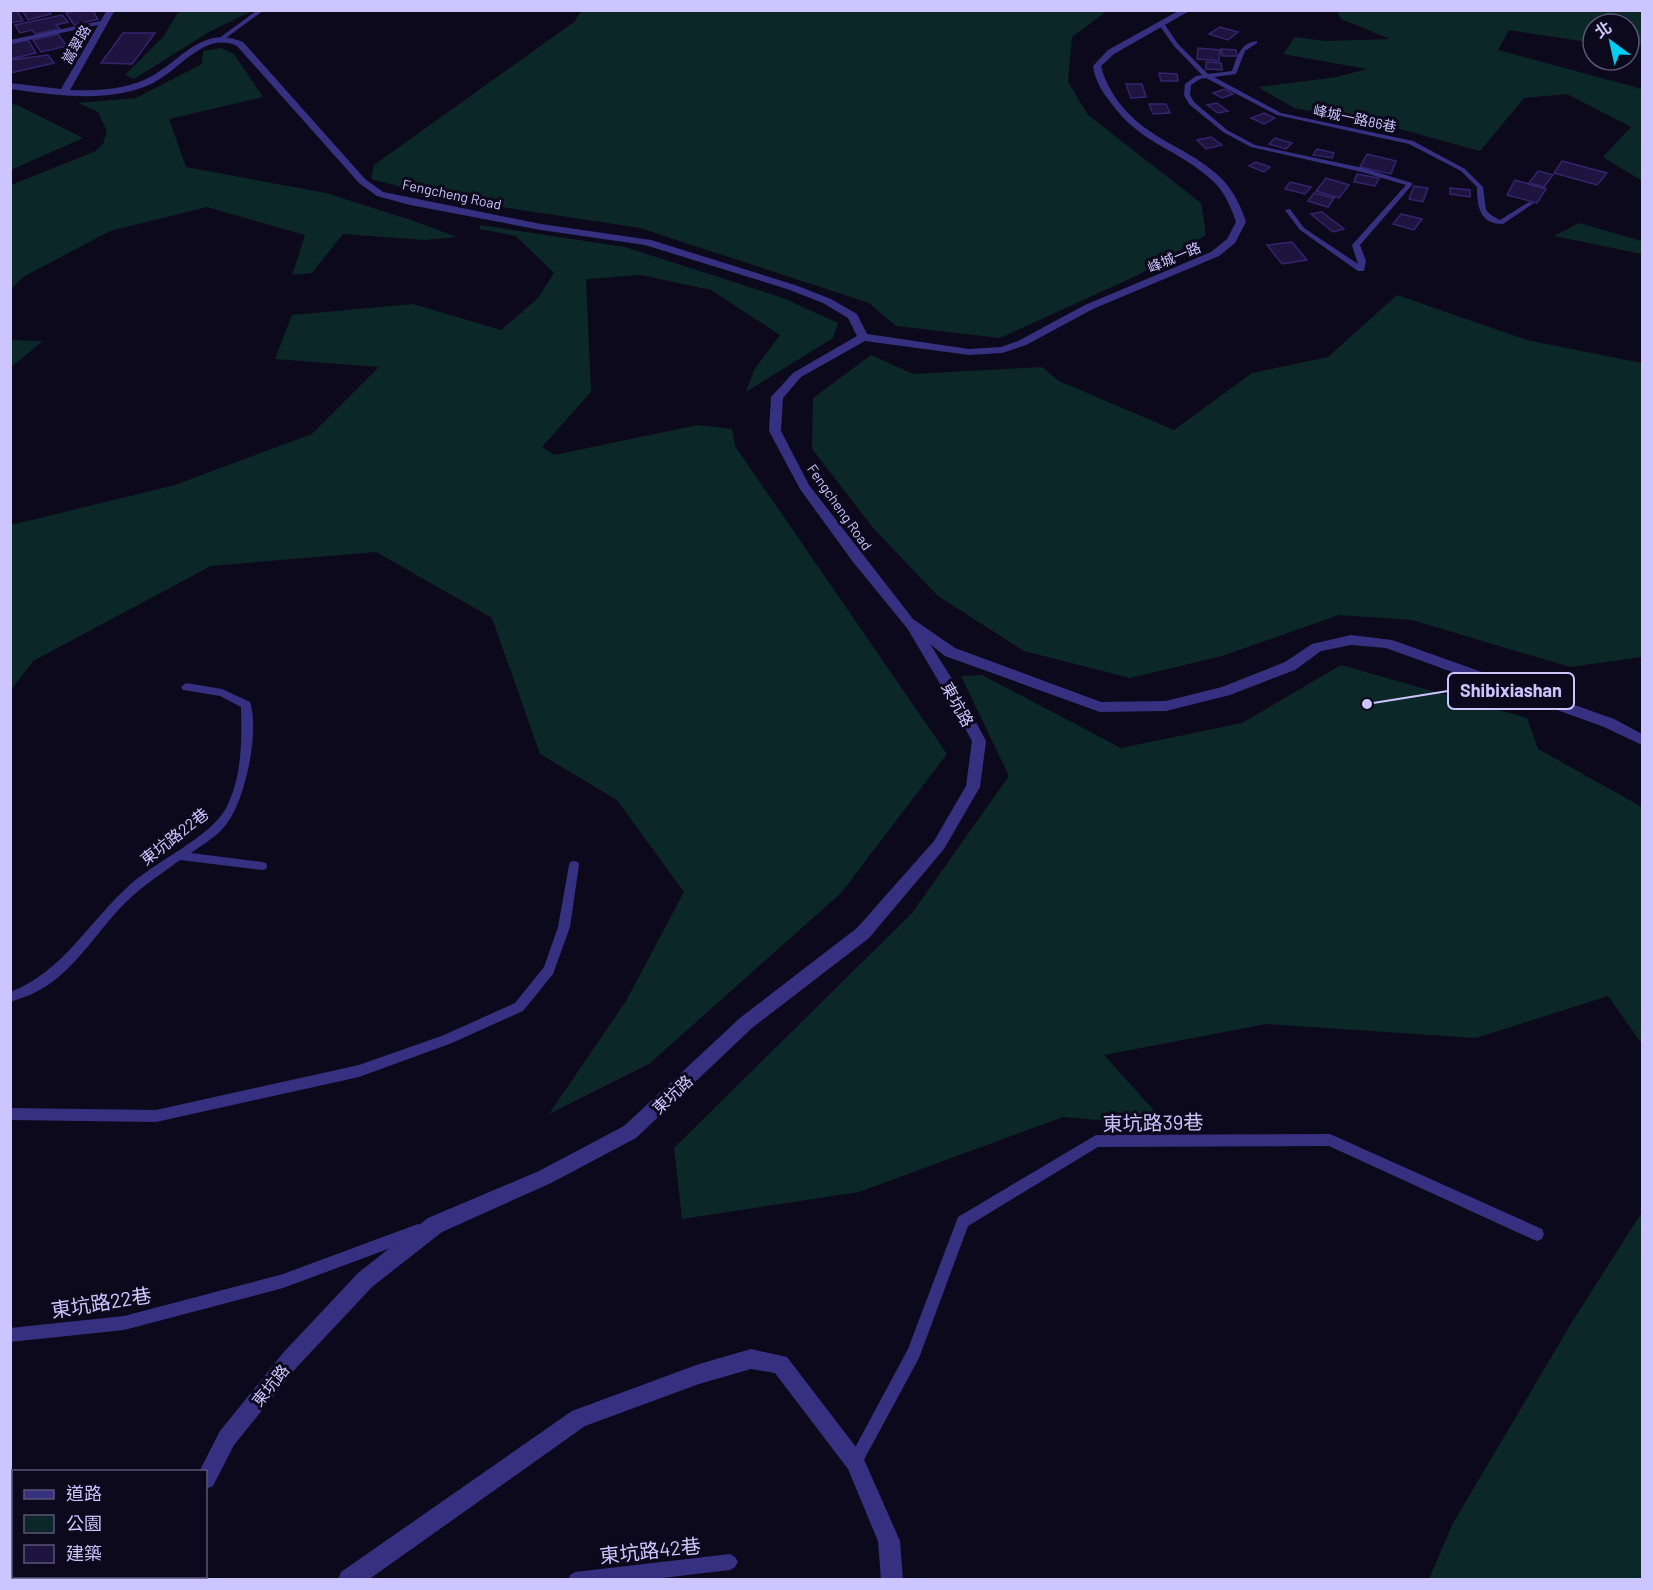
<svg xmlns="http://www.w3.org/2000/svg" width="1653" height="1590" font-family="Barlow,'Noto Sans TC',sans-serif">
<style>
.green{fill:#0c2727}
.building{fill:#1e143f;stroke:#35246d;stroke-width:1.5}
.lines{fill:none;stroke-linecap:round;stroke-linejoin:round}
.lane{fill:#363080;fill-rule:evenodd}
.street{fill:#363080;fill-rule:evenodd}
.labels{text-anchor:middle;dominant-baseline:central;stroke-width:6;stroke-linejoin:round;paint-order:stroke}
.far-street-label{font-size:14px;fill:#cdc5ff;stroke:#0d091c}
.street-label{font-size:16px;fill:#cdc5ff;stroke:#0d091c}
.near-street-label{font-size:20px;fill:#cdc5ff;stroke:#0d091c}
.leader{fill:none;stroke:#cdc5ff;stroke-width:2}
.callout-dot{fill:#cdc5ff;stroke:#0d091c;stroke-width:2}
.callout{fill:#0d091c;stroke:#cdc5ff;stroke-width:2}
.callout-label{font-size:18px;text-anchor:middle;font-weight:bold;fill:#cdc5ff}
</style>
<rect width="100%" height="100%" fill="#0d091c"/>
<!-- green -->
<path class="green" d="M 582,10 L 1107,11 L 1072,37 L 1068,82 L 1088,115 L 1201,203 L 1206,235 L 1138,275 L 1000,338 L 896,326 L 869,303 L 640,228 L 443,198 L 371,179 L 374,165 L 574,22 Z
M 179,11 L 252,11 L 209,32 L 134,79 L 125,75 L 163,37 Z
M 1337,11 L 1639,11 L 1642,13 L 1642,45 L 1629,45 L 1629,24 L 1593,24 L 1593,43 L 1509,30 L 1498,50 L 1642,89 L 1642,181 L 1603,157 L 1631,127 L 1567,94 L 1524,98 L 1480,151 L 1385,125 L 1294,108 L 1258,87 L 1337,77 L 1367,69 L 1283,54 L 1295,37 L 1326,41 L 1390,39 L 1341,19 Z
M 221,48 L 234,54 L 263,97 L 169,119 L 186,167 L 326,193 L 411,220 L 457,237 L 425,240 L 343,234 L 312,273 L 292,275 L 305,235 L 207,207 L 110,231 L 23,277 L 11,289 L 11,185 L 96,151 L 103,144 L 107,131 L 98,112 L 78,103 L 136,98 L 202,64 L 203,51 Z
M 11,104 L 17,105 L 83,138 L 11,170 Z
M 1579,223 L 1642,241 L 1642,254 L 1554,236 Z
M 481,225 L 625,247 L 783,298 L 838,323 L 833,338 L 746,392 L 754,370 L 780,335 L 711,290 L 641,275 L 586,279 L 591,392 L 542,447 L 554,455 L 698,425 L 732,429 L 735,446 L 947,754 L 841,893 L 649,1064 L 549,1114 L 626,1001 L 684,892 L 617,800 L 540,754 L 492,618 L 376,552 L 211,566 L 33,661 L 11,690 L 11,525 L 175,485 L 312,434 L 379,367 L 275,359 L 292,315 L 413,304 L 501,330 L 538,298 L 554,273 L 516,236 L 479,229 Z
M 1397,295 L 1527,340 L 1642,363 L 1642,657 L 1570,667 L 1412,620 L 1339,615 L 1222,656 L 1130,678 L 1024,651 L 938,596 L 874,529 L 812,449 L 813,398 L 871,355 L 913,374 L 1042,367 L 1059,381 L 1174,430 L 1252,373 L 1328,357 Z
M 11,340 L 43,341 L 11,367 Z
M 1341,665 L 1527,718 L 1538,749 L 1642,807 L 1642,1044 L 1608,996 L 1476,1038 L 1266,1024 L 1104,1055 L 1168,1126 L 1063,1117 L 859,1192 L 682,1219 L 674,1148 L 912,913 L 1009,776 L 961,676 L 982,675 L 1121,748 L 1242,723 Z
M 1642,1212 L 1642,1579 L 1429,1579 L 1452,1525 L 1572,1322 Z"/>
<!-- building -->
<path class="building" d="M 22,10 L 49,10 L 51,14 L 28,20 Z
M 79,10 L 96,10 L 94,13 L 98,19 L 74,25 L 66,13 Z
M 17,11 L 23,21 L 10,23 L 10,12 Z
M 62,15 L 68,22 L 56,25 L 60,29 L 35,34 L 32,30 L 20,33 L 15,25 Z
M 1220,27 L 1238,32 L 1228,40 L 1209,34 Z
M 123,33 L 155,33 L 132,64 L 101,63 Z
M 58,34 L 67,46 L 41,52 L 33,40 Z
M 28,40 L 36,53 L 10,59 L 10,44 Z
M 1198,48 L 1220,50 L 1219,61 L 1197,59 Z
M 1221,49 L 1236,50 L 1237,56 L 1222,56 Z
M 48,55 L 54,63 L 10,73 L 10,60 Z
M 1206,62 L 1221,63 L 1222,70 L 1206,69 Z
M 1159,73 L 1177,74 L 1178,81 L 1161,81 Z
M 1126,84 L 1142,84 L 1146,97 L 1131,98 Z
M 1225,89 L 1233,94 L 1222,98 L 1213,93 Z
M 1217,103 L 1228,111 L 1218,113 L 1207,105 Z
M 1149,104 L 1166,104 L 1170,113 L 1153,114 Z
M 1264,113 L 1275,118 L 1264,124 L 1251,118 Z
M 1211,137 L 1222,145 L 1206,149 L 1197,140 Z
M 1275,138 L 1292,143 L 1286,149 L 1269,144 Z
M 1317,149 L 1334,153 L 1332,158 L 1313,155 Z
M 1367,154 L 1396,161 L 1391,174 L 1360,167 Z
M 1562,161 L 1607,173 L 1597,185 L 1554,173 Z
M 1256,162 L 1270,167 L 1264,172 L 1249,166 Z
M 1538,171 L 1553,175 L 1544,187 L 1529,183 Z
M 1357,174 L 1379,178 L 1375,186 L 1354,182 Z
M 1326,178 L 1349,185 L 1339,198 L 1316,191 Z
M 1515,180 L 1546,189 L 1537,203 L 1507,195 Z
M 1290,182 L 1311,187 L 1305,194 L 1285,189 Z
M 1414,186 L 1428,188 L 1423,202 L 1409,199 Z
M 1450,188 L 1470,190 L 1470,197 L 1450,194 Z
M 1314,193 L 1334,198 L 1328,207 L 1308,201 Z
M 1322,212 L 1344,229 L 1333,232 L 1311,214 Z
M 1401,214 L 1422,219 L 1414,230 L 1393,224 Z
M 1292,242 L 1307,260 L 1282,264 L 1267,245 Z"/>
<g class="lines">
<!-- lane -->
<path class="lane" d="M 266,10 L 260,13 L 223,40 L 218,39 L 256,11 Z
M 105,20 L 108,22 L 107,23 L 10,44 L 10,40 Z
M 1159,22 L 1163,22 L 1178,44 L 1208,74 L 1232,71 C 1237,57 1240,43 1257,41 L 1257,43 L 1245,51 L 1236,74 L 1214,77 L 1281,113 L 1413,141 L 1465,169 L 1483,187 L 1486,210 L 1491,215 L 1500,220 L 1529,202 L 1534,203 L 1503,224 C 1480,224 1477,207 1477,187 L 1461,171 L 1409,144 L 1277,115 L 1206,78 L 1200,79 L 1191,85 L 1190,95 L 1194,102 L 1227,130 L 1255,145 L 1363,168 L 1412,183 L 1412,185 L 1360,245 L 1366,261 L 1364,271 L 1358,271 L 1300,230 L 1285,210 L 1290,209 L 1304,228 L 1358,264 L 1352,245 L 1406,185 L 1362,172 L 1251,147 L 1223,132 L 1189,104 L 1184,95 L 1185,84 L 1196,76 L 1202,75 L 1174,46 L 1158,23 Z
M 186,683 L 222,689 L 250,702 C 260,731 245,804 224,827 C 216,837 202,845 191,853 L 262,862 L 266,863 L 267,866 L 266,869 L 262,870 L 180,860 C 161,874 141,887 125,903 C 95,933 72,976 32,994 C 25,997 18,999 10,1002 L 10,992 C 64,972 90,919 132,883 C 157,861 209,837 225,810 C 242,779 242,741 241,707 L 220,696 L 183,690 L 181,687 Z
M 574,861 L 578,862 L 579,865 L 570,927 L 553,974 L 523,1011 L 452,1043 L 359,1077 L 156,1122 L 10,1120 L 10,1108 L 156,1110 L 359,1065 L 444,1035 L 515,1003 L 544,967 L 558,927 L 569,865 L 570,862 Z
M 1330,1134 L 1542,1229 L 1544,1234 L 1542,1239 L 1537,1241 L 1532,1239 L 1329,1146 L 1098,1147 L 968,1226 L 919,1358 L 860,1467 L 855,1469 L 850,1467 L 848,1462 L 850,1457 L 908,1349 L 958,1217 L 1096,1135 Z
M 418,1224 L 423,1226 L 425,1231 L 423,1236 L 283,1288 L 124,1330 L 10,1342 L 10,1328 L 124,1316 L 283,1274 Z
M 730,1554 L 735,1557 L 738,1562 L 735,1567 L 730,1570 L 645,1580 L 568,1580 L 570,1575 L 575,1572 Z"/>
<!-- street -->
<path class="street" d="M 107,10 L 115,10 L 70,90 C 94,91 121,90 144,80 C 179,65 200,23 243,42 L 365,179 L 383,192 L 541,224 L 651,240 L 795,285 L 831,299 L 857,314 L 867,334 L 969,349 L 1001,347 L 1018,341 L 1085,305 L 1211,252 L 1227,239 L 1236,222 C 1231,207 1225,193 1214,182 C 1180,149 1142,146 1111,103 C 1102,92 1095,80 1093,66 L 1108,50 L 1180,10 L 1191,10 L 1114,54 L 1101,66 C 1104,79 1110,89 1117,100 C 1147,141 1188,146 1221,178 C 1233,190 1241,206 1246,222 L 1235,243 L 1219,256 L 1093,309 L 1026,345 L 1002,353 L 969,355 L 865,341 L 801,377 L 783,398 L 781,431 L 809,485 L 913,619 L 955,648 L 1101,702 L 1166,701 L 1222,687 L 1285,662 L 1312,644 L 1351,635 L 1392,640 L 1614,719 L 1642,734 L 1642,745 L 1604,727 L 1386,648 L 1351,645 L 1321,651 L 1295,670 L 1230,695 L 1166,711 L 1100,712 L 945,656 L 930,644 L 959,690 L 986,741 L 980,787 L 944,849 L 869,938 L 752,1028 L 636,1138 L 551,1183 L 442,1232 L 372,1287 L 297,1367 L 234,1445 L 213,1486 L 206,1489 L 206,1472 L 199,1472 L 220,1431 L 283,1353 L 358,1273 L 428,1218 L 539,1171 L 624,1126 L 740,1018 L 857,928 L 934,841 L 966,786 L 972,741 L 948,697 L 907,628 L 853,562 L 800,489 L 769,431 L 771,397 L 793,373 L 857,336 L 848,318 L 823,303 L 787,289 L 645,245 L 541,230 L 410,205 L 377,196 L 359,183 L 237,46 C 204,31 180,70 153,83 C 110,104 55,95 10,89 L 10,83 L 61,89 Z
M 751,1349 L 787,1357 L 862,1455 L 900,1541 L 903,1580 L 881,1580 L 878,1541 L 848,1469 L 775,1373 L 751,1369 L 699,1384 L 585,1426 L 368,1580 L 338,1580 L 341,1572 L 572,1411 L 699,1364 Z
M 169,1576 L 191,1576 L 191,1580 L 169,1580 Z"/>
</g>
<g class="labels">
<!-- far-street labels -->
<g class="far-street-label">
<text transform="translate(76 44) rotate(-60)">嵩翠路</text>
<text transform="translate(1355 118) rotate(12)">峰城一路86巷</text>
<text transform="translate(452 194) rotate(12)">Fengcheng Road</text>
<text transform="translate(1174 257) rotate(-23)">峰城一路</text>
<text transform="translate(840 507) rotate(55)">Fengcheng Road</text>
</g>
<!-- street labels -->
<g class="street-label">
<text transform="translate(958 704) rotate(61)">東坑路</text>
<text transform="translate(174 836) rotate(-38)">東坑路22巷</text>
<text transform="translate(672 1094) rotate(-43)">東坑路</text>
<text transform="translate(270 1385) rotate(-51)">東坑路</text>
</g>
<!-- near-street labels -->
<g class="near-street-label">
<text transform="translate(1153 1122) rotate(-1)">東坑路39巷</text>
<text transform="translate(101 1302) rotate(-9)">東坑路22巷</text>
<text transform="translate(650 1550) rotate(-6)">東坑路42巷</text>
</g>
</g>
<!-- callouts -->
<path class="leader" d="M1367 704L1448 691"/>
<circle class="callout-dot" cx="1367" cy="704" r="6"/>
<rect class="callout" x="1448" y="673" width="126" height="36" rx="6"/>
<g class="callout-label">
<text x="1511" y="697">Shibixiashan</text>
</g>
<!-- border -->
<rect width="1653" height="1590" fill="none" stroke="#cdc5ff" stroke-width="24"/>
<!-- legend -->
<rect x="12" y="1470" width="195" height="108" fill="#0d091c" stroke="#5a5477" stroke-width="1.5"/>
<rect x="24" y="1490" width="30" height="9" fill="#363080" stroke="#5a5477" stroke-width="1.5"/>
<text x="66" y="1500" font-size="18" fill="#cdc5ff">道路</text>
<rect x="24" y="1515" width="30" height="18" fill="#0c2727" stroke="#5a5477" stroke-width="1.5"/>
<text x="66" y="1530" font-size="18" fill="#cdc5ff">公園</text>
<rect x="24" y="1545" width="30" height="18" fill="#1e143f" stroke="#5a5477" stroke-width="1.5"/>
<text x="66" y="1560" font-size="18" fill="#cdc5ff">建築</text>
<!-- north arrow -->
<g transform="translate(1611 42) rotate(327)"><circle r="28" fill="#0d091c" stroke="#5a5477" stroke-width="1.5"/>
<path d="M0-4.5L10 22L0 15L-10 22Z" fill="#00cff0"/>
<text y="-9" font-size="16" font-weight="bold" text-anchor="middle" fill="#cdc5ff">北</text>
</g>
</svg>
